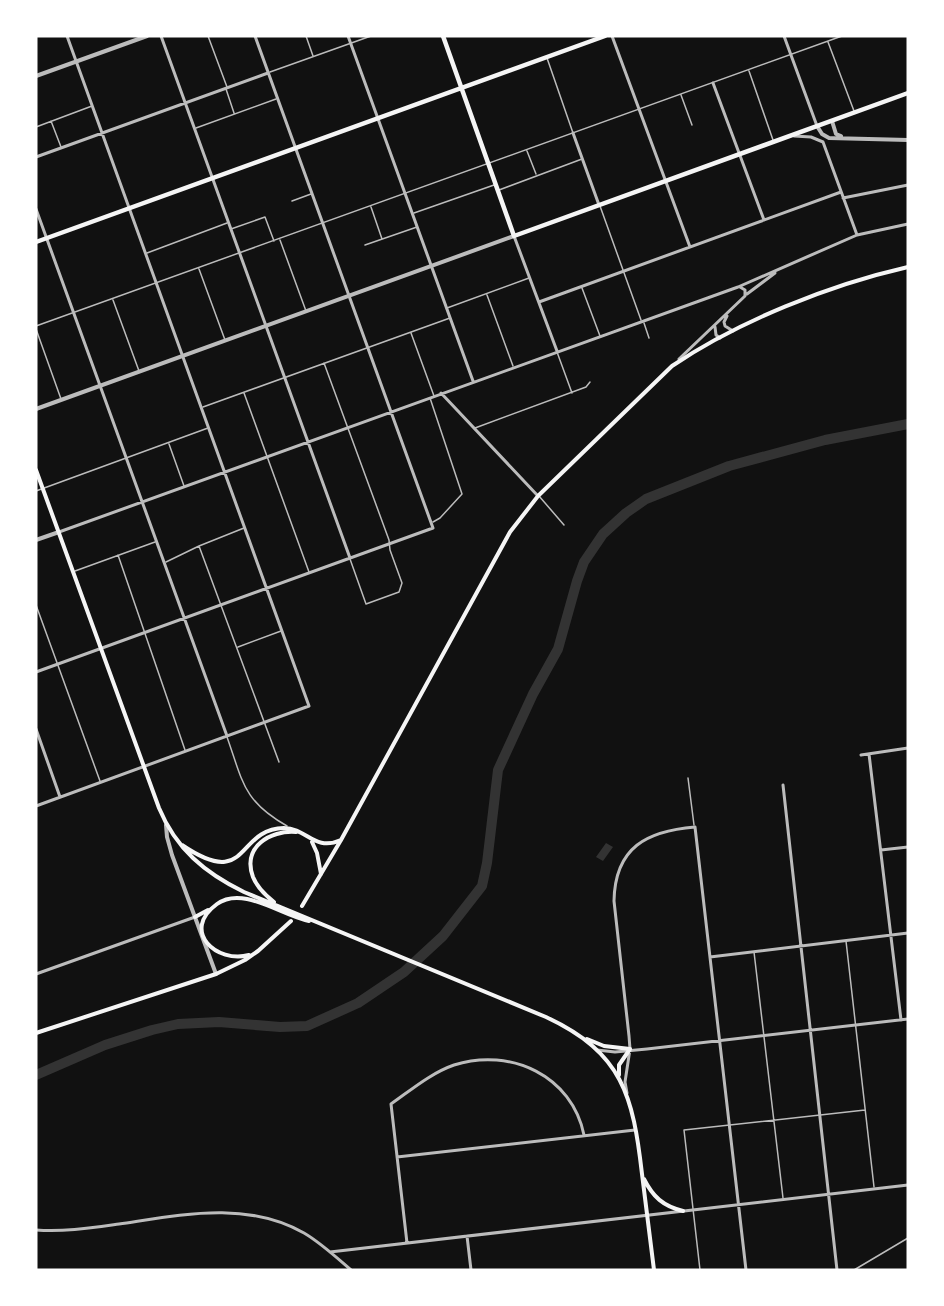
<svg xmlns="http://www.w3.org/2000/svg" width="944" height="1306" font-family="Manrope,sans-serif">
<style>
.water{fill:#333}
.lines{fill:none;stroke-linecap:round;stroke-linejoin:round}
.river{stroke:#333;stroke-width:10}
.service{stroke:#bcbcbc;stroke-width:1.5}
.minor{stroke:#bcbcbc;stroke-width:3}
.tertiary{stroke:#bcbcbc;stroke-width:4}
.secondary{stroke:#f5f5f5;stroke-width:4}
.primary{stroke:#f5f5f5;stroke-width:4.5}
</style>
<rect width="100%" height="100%" fill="#111"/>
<!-- water -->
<path class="water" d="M 606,843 L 613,847 L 603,861 L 596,857 Z"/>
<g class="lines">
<!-- river -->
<path class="river" d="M 36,1075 L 105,1045 L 152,1030 L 178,1024 L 219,1022 L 280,1027 L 307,1026 L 358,1003 L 404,972 L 443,936 L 482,886 L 487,863 L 498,770 L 533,694 L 558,649 L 577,581 L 584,562 L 603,534 L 626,513 L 646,499 L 729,466 L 825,440 L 908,424"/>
<!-- service -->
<path class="service" d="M 208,36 L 227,87
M 306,36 L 313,56
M 828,42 L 854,111
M 547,58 L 573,133
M 749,71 L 773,140
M 270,72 L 371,36
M 226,89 L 234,113
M 681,95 L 692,125
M 51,121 L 61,147
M 36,127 L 92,106
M 196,128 L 276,99
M 527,151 L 536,174
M 499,190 L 582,159
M 292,201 L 311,194
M 600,206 L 641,320
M 371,207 L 382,239
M 414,213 L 494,185
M 231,229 L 265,217 L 274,241
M 280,240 L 306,311
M 365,245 L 417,227
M 147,253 L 227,223
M 199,269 L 225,340
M 582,288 L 600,336
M 487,295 L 513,366
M 113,300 L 139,371
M 447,308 L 529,278
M 644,323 L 649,338
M 36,326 L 842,36
M 36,329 L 61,399
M 411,333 L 434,396
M 557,352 L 572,393
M 324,363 L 389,540 L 390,550 L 402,583 L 399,592 L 366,604 L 350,559
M 244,393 L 309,572
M 430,398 L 462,494 L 440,518 L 433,522
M 203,407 L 450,318
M 475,428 L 586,387 L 590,382
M 169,444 L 184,486
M 36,491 L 208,428
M 539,496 L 564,525
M 199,546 L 279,762
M 118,555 L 185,750
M 166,562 L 199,546 L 244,528
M 75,571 L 155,542
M 36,605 L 100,781
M 238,647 L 281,631
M 227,737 C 243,782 243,801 287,826
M 688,778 L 694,825
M 846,941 L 874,1187
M 754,952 L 783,1198
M 700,1270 L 684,1130 L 865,1110
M 854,1270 L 908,1238"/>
<!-- minor -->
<path class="minor" d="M 161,36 L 350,558
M 348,36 L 473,381
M 612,36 L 690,247
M 784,36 L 817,126
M 713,83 L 764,220
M 573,133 L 599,205
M 794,136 L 811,137 L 823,142 L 857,235
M 36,157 L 268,73
M 843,198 L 908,185
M 36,209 L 227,736
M 514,236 L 557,351
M 747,294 L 775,273
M 539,302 L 841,192
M 727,316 L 724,322 L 725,326 L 733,331
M 715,327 L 716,335 L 720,338
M 679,359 L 745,296 L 745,290 L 740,287
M 441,393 L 538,496
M 59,532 L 738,287 L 857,235 L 908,224
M 36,672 L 433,528 L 255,36
M 36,729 L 60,797
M 869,754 L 901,1020
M 861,755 L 908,748
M 783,785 L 837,1270
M 36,806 L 309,706 L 67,36
M 881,850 L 908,847
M 710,957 L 908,933
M 36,974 L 195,917
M 597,1050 L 615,1052 L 647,1049 L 908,1019
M 627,1093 L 625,1082 L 630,1049 L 629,1036 L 614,901 C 615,847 647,831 695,827 L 746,1270
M 397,1157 L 635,1130
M 36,1230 C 64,1232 90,1228 119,1224 C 180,1215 246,1200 304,1233 C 321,1243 336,1257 351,1270
M 467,1236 L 471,1270
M 407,1243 L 391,1104 C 411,1090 431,1073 454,1065 C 511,1047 572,1076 584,1135
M 330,1252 L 908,1185"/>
<!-- tertiary -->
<path class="tertiary" d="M 36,76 L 147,36
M 832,121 L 836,134 L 841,136
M 817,126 L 822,134 L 829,138 L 908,140
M 36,409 L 514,236
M 36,540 L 59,532
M 166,825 L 167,837 L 172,855 L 216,974"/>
<!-- secondary -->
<path class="secondary" d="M 36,470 L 159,808 C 176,849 205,873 244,892 L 546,1017 C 623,1053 633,1096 642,1174 C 646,1206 650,1238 654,1270
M 312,842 L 317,853 L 321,874
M 182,845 C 250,891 235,829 284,828 C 307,828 314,852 341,840
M 274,902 C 265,895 257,887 253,877 C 242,847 270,830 296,832
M 302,906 L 341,840 L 510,532 L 538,496 L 672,366 C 739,321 829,285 908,267
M 195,917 L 208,910
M 249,955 C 217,964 180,931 217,904 C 243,885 282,916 309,921
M 36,1033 L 216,974 L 245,960 L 258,951 L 291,921
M 587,1039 L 604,1046 L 630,1049 L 619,1065 L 619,1075
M 644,1179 C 653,1197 663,1206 683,1211"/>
<!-- primary -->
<path class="primary" d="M 443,36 L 514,236 L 908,93
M 36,242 L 605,36"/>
</g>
<!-- border -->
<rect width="944" height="1306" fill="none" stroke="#ffffff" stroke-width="75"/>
</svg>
